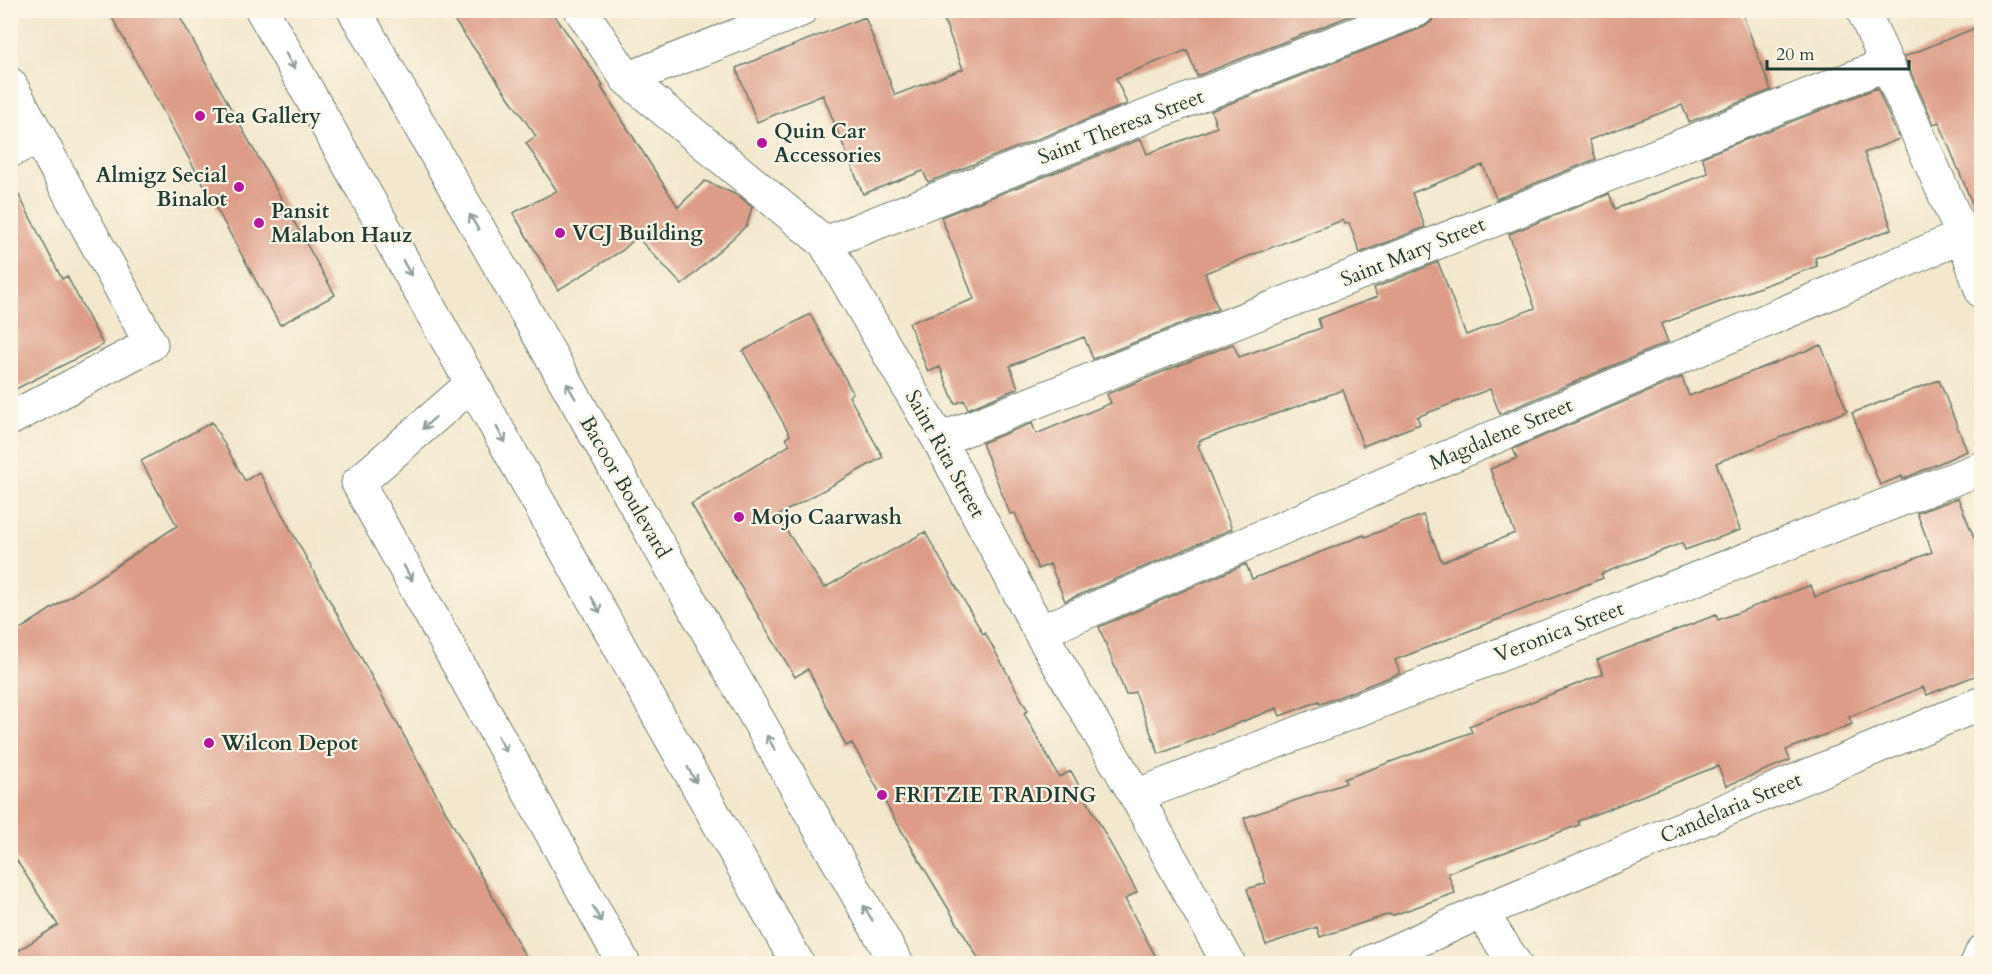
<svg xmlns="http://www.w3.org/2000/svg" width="1992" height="974" font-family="Cardo,serif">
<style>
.building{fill:#dc9c87}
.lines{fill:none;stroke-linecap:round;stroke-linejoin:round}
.minor-casing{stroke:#69796a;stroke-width:35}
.major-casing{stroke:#69796a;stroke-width:35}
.minor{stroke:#fff;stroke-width:33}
.major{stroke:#fff;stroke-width:33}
.oneway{stroke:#8f9e9a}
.poi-dot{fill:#b5179e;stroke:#fcf5e5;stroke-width:2}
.labels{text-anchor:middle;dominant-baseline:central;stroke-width:4.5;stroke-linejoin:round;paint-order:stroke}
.poi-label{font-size:21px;font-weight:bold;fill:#1f3d34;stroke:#fcf5e5;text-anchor:start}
.street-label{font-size:21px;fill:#1f3d34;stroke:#fcf5e5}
</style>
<rect width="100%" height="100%" fill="#fcf5e5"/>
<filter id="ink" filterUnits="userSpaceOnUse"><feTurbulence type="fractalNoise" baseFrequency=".0167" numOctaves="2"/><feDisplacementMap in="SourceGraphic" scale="12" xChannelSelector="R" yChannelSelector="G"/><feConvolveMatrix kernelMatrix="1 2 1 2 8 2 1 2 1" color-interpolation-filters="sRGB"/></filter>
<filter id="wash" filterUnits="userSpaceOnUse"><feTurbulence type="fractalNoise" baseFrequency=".008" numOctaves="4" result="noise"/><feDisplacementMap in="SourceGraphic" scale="24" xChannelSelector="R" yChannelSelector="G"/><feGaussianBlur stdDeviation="1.35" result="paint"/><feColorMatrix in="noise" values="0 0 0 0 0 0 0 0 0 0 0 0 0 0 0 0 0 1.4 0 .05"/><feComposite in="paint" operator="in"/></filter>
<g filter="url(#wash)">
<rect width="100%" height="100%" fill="#f3e8ce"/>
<g id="blocks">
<!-- building -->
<path class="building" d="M 108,10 L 176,10 L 335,295 L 280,325 Z
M 447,10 L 551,10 L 603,85 L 601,87 L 678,207 L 705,181 L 739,196 L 752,207 L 747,225 L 682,285 L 637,237 L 623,250 L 558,290 L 513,213 L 557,191 L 526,143 L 536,136 Z
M 940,10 L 1365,10 L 1197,76 L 1187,50 L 1116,78 L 1127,104 L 928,182 L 923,171 L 863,194 L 823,95 L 757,122 L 736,68 L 865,17 L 895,95 L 963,69 Z
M 1435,10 L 1741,10 L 1771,90 L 1689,122 L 1682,105 L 1589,140 L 1596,159 L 1496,199 L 1483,165 L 1412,193 L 1425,227 L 1360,253 L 1349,223 L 1345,224 L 1343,220 L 1205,273 L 1218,309 L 1093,359 L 1084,337 L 1010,366 L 1018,388 L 968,409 L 964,400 L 955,404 L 940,367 L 928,372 L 909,323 L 974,299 L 941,217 L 1141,139 L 1147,154 L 1217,127 L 1211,111 L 1424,27 L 1432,21 Z
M 1982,25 L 1982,223 L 1980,223 L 1939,122 L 1934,124 L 1904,57 Z
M 1877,88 L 1899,139 L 1864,153 L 1892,229 L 1815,258 L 1817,266 L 1661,324 L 1668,342 L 1500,414 L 1490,389 L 1417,417 L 1420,424 L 1363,446 L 1343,390 L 1199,441 L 1200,444 L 1198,445 L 1232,529 L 1065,601 L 1050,564 L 1038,569 L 1015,513 L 1010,514 L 982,443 L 1032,423 L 1036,434 L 1111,403 L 1107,394 L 1233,344 L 1239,357 L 1321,328 L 1318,319 L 1377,297 L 1374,288 L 1438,262 L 1466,335 L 1535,308 L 1509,234 L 1609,194 L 1615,209 L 1708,173 L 1702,157 Z
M 10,178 L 62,279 L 67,276 L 103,345 L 10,392 Z
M 810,314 L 853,393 L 849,396 L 883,457 L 777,516 L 824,588 L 925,532 L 983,634 L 985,633 L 1028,711 L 1024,713 L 1059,777 L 1071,771 L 1104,832 L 1137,892 L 1125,899 L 1159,963 L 981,963 L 894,818 L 852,743 L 846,746 L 808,669 L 795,677 L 691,504 L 790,445 L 786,438 L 790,435 L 743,351 Z
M 1821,345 L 1847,411 L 1716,463 L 1740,530 L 1685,550 L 1682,543 L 1601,574 L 1603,578 L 1395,660 L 1400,673 L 1336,698 L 1320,704 L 1319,701 L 1280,716 L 1277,708 L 1159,754 L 1135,692 L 1126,695 L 1099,627 L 1246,564 L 1252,579 L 1364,535 L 1365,537 L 1423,515 L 1442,562 L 1515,533 L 1490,469 L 1517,458 L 1513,449 L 1682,377 L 1689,396 Z
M 1939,380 L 1967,451 L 1903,479 L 1902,476 L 1880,485 L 1852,413 Z
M 212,422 L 245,481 L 259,472 L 529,963 L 10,963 L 10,956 L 58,925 L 10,850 L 10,636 L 177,526 L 141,461 Z
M 1958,498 L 1982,557 L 1982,673 L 1927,695 L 1923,687 L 1849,717 L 1852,724 L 1786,750 L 1790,760 L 1726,786 L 1718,766 L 1578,821 L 1579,825 L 1448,873 L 1455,893 L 1391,916 L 1390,914 L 1320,937 L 1317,927 L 1266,945 L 1247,889 L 1266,883 L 1244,818 L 1346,783 L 1344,779 L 1472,732 L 1469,726 L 1603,674 L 1597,660 L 1716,615 L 1718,620 L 1811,585 L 1815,597 L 1932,552 L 1917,513 Z"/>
</g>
</g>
<g filter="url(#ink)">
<use href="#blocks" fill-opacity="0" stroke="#69796a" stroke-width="1.5"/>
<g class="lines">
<!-- minor casing -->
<g class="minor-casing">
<path id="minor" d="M 581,10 L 627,79 L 825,243 L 939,440 L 1040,632 L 1136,796 L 1229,964
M 1863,10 L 1963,236 L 1982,292
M 627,79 L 801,10
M 10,84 L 151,344 L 10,419
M 10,151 L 39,136
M 825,243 L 1417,10
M 472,384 L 358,483 L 624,964
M 939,440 L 1887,64
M 1040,632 L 1963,236
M 1136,796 L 1982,468
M 1481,912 L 1515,964
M 1366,964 L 1481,912 L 1982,703
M 1977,964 L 1982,952"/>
</g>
<!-- major casing -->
<g class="major-casing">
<path id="major" d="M 262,10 L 798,964
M 354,10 L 897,964"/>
</g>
<!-- minor -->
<use href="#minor" class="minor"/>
<!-- major -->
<use href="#major" class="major"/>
</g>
<!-- one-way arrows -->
<defs><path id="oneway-shaft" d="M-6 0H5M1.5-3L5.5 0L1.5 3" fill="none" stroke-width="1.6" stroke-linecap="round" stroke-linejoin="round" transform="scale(1.5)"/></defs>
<g class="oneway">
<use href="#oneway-shaft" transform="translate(290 61) rotate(61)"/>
<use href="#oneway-shaft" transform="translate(474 222) rotate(-120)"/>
<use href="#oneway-shaft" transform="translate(407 268) rotate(61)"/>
<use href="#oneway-shaft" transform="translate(571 391) rotate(-120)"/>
<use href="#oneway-shaft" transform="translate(429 423) rotate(138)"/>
<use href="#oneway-shaft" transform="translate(501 435) rotate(61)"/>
<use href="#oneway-shaft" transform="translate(408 573) rotate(61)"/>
<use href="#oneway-shaft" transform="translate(596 605) rotate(61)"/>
<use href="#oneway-shaft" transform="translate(771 743) rotate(-120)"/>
<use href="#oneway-shaft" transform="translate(502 744) rotate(61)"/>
<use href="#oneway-shaft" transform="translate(692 775) rotate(61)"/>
<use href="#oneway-shaft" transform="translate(868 913) rotate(-120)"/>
<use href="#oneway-shaft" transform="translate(597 914) rotate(61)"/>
</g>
</g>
<!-- markers -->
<g class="poi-dot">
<circle cx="200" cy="116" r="6"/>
<circle cx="762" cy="143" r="6"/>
<circle cx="239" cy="187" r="6"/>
<circle cx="259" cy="223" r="6"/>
<circle cx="560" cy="233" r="6"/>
<circle cx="739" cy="517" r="6"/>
<circle cx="209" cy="743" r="6"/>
<circle cx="882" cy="795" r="6"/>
</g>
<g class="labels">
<!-- poi labels -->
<g class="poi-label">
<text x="212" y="116">Tea Gallery</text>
<text x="774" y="131">Quin Car<tspan x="774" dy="24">Accessories</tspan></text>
<text x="227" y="175" text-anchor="end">Almigz Secial<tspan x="227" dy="24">Binalot</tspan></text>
<text x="271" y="211">Pansit<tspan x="271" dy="24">Malabon Hauz</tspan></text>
<text x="572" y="233">VCJ Building</text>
<text x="751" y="517">Mojo Caarwash</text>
<text x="221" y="743">Wilcon Depot</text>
<text x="894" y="795">FRITZIE TRADING</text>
</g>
<!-- street labels -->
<g class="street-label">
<text transform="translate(1121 127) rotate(-21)">Saint Theresa Street</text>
<text transform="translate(1413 252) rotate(-22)">Saint Mary Street</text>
<text transform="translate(1501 434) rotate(-23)">Magdalene Street</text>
<text transform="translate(945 454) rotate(61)">Saint Rita Street</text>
<text transform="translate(625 487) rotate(60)">Bacoor Boulevard</text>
<text transform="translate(1559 632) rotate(-21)">Veronica Street</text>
<text transform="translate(1731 808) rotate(-23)">Candelaria Street</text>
</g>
</g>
<!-- margin -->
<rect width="1992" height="974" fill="none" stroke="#fcf5e5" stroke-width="36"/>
<!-- scale -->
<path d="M1767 60v9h142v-9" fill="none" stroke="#1f3d34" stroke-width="3"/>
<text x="1776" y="60" font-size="18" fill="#1f3d34" stroke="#fcf5e5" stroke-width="4.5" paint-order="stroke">20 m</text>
</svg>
